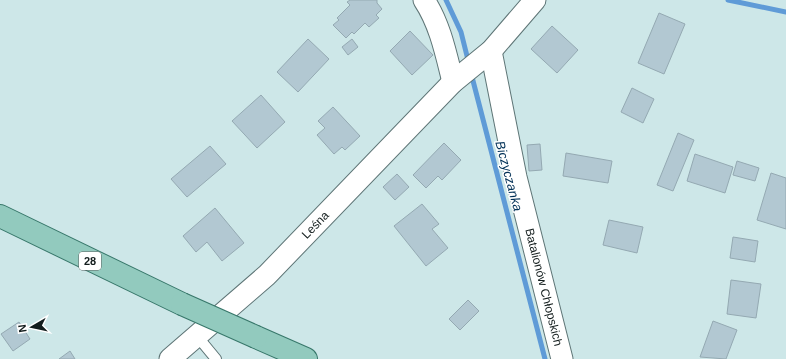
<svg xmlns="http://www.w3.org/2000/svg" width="786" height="359" font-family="Arial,sans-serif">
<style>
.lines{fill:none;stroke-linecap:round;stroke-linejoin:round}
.stream{stroke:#5f9bd7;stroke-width:5}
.building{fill:#b2c8d2;stroke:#94a9b2}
.service-casing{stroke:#5e7576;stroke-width:12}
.minor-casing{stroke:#5e7576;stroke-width:23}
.primary-casing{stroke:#37776a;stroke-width:24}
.service{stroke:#fff;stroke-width:10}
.minor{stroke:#fff;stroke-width:21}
.primary{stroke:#92cabe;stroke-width:22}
.primary-bridge-casing{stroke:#37776a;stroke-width:24;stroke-linecap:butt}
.primary-bridge{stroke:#92cabe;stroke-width:22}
.labels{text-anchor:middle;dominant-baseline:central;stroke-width:3;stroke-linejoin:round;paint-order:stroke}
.shield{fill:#fff;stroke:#5a6161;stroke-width:1}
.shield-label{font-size:11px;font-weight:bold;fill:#131d1d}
.street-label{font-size:12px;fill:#131d1d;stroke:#fff}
.water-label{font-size:13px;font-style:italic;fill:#023157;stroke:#fff}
</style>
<rect width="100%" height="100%" fill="#cde7e8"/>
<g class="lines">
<!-- stream -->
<path class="stream" d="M 446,0 L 461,32 L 469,64
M 728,0 L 786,12
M 471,73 L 545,359"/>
</g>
<!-- building -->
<path class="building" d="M 350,0 L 377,0 L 377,3 L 382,9 L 376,15 L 379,18 L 369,27 L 365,23 L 354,34 L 352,32 L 346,38 L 333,25 L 339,20 L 337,18 L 350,5 L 347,2 Z
M 659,13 L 685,24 L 664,74 L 638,63 Z
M 552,26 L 578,50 L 557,73 L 531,49 Z
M 410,31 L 433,55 L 412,75 L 390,51 Z
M 308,39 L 329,59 L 298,92 L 277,72 Z
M 352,39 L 358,47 L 348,55 L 342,47 Z
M 632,88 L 654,99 L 643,123 L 621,112 Z
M 261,95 L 285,122 L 257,148 L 232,121 Z
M 333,107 L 360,136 L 345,150 L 342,147 L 334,154 L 317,135 L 325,128 L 318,121 Z
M 678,133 L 694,140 L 673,191 L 657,185 Z
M 444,143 L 461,160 L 442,180 L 438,176 L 426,188 L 413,175 Z
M 540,144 L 542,170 L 529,171 L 527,145 Z
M 210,146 L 226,164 L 187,197 L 171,179 Z
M 566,153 L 612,161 L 608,183 L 563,176 Z
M 695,154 L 733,167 L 725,193 L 687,181 Z
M 737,161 L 759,168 L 755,181 L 733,175 Z
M 771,173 L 786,178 L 786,229 L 757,220 Z
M 397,174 L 409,187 L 395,200 L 383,187 Z
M 422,204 L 439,224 L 432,229 L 448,248 L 426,266 L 394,226 Z
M 215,208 L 244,243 L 222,261 L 207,242 L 196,252 L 183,236 Z
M 609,220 L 643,227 L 637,253 L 603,245 Z
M 733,237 L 758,241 L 755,262 L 730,258 Z
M 731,280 L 761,284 L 756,318 L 727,314 Z
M 468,300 L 479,311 L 460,330 L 449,319 Z
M 713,321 L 737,330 L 726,359 L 700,357 Z
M 19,322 L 30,339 L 13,351 L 1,334 Z
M 70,351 L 75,359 L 59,359 Z"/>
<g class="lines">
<!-- service casing -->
<g class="service-casing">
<path id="service" d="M 197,336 L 216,359"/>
</g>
<!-- minor casing -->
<g class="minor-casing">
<g id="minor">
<path d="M 424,0 C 440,24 446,54 453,82"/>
<path id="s1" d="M 491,51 L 516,177 L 562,359"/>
<path id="s2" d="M 170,359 L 267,275 L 453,82 L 491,51 L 535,0"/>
</g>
</g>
<!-- primary casing -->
<g class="primary-casing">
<path id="primary" d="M 0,216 L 182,304
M 256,337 L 306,359"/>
</g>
<!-- service -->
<use href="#service" class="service"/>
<!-- minor -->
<use href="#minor" class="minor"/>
<!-- primary -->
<use href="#primary" class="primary"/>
<!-- primary-bridge casing -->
<g class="primary-bridge-casing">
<path id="primary-bridge" d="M 182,304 L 256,337"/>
</g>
<!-- primary-bridge -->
<use href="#primary-bridge" class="primary-bridge"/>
</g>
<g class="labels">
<!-- shield labels -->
<rect class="shield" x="79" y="252" width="22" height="18" rx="3"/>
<g class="shield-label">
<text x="90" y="261">28</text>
</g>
<!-- street labels -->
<g class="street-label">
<text stroke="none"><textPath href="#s2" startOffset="198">Leśna</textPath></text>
<text stroke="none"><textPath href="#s1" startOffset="242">Batalionów Chłopskich</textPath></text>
</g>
<!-- water labels -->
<g class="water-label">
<text transform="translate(509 176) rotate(75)">Biczyczanka</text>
</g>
</g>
<!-- north arrow -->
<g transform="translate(32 327) rotate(261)" stroke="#ffffff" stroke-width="3" paint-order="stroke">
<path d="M0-3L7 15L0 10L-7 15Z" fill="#131d1d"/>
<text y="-6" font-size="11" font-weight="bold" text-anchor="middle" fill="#131d1d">N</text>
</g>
</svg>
